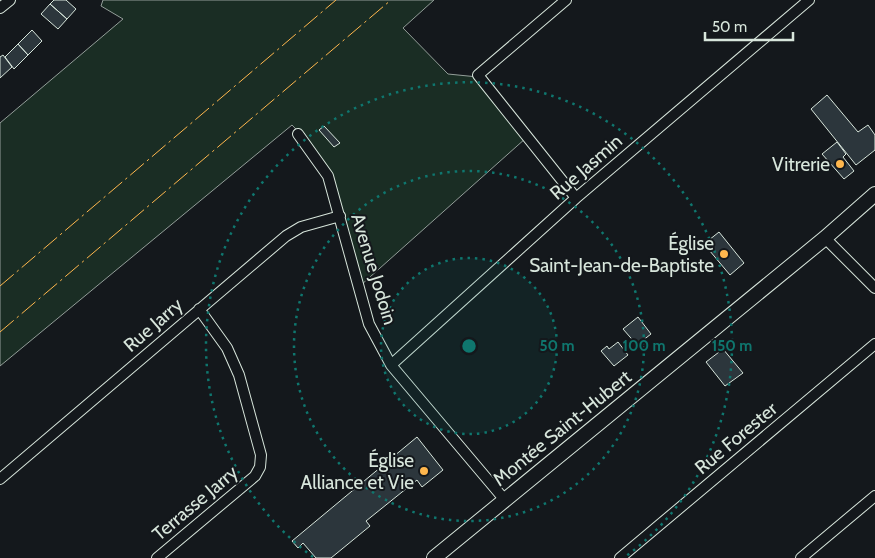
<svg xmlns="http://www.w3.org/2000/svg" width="875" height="558" font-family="Cabin,sans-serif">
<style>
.green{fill:#1a2d24;stroke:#939e99}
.building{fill:#2c363c;stroke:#d8e6dc}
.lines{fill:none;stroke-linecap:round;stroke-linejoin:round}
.minor-casing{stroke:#d8e6dc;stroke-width:12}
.tertiary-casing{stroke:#d8e6dc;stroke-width:16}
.minor{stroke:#14181c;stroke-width:10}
.tertiary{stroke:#14181c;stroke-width:14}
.power{stroke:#ffb74d;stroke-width:1;stroke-dasharray:18 4 2.5 4;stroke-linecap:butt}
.ring{fill:none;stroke:#0f766e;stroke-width:2.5;stroke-dasharray:2.5 5}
.poi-dot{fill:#ffb74d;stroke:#14181c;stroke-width:2}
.labels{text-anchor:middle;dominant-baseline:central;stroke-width:4;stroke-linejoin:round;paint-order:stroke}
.poi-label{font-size:19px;fill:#d8e6dc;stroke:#14181c;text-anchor:end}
.street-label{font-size:19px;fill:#d8e6dc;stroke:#14181c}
.centre{fill:#0f766e;stroke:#14181c;stroke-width:2.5}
.ring-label{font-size:15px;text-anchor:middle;font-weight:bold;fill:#0f766e;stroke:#14181c;stroke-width:4;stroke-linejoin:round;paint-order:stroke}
</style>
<rect width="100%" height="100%" fill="#14181c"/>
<!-- green -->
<path class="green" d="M 103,0 L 434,0 L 403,28 L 448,74 L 478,77 L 526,138 L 361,285 L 315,149 L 292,125 L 0,366 L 0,123 L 123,19 L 101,6 Z"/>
<!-- building -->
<path class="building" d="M 54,0 L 66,0 L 76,9 L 67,19 L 50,4 Z
M 50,4 L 67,19 L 58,29 L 41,14 Z
M 32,30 L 42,41 L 28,55 L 18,44 Z
M 18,44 L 28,55 L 14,69 L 5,57 Z
M 3,55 L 12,67 L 0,78 L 0,57 Z
M 827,95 L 858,132 L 868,125 L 875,135 L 875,150 L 856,165 L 811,109 Z
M 324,126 L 340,143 L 334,147 L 319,130 Z
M 837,142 L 846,154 L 843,157 L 854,171 L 844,179 L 822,154 Z
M 719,232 L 744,263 L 730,275 L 704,244 Z
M 638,317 L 651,334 L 637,345 L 623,329 Z
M 618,342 L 628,355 L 614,366 L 601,351 L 607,346 L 609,349 Z
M 723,349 L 743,373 L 725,386 L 706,362 Z
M 417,437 L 443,470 L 422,487 L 417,480 L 366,521 L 370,526 L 331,558 L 316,558 L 303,543 L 298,548 L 292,541 Z"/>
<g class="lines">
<!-- minor casing -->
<g class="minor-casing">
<path id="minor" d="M 566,0 L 478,75 L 576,198
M 0,8 L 10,0
M 298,134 L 328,176 L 369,324 L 391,365 L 504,499
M 825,238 L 875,288
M 391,365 L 576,198 L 809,0
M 0,479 L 286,236 L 301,227 L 340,216
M 157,558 L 255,476 L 260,467 L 261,455 L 239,375 L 227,348 L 199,309
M 620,558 L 875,344
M 801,558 L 875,496"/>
</g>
<!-- tertiary casing -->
<g class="tertiary-casing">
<path id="tertiary" d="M 434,558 L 825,238 L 875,194"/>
</g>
<!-- minor -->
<use href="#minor" class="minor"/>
<!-- tertiary -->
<use href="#tertiary" class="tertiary"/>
<!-- power -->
<path class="power" d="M 0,286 L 336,0
M 0,332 L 391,0"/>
</g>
<!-- distance rings -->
<circle cx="469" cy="346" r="88" fill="#0f766e" fill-opacity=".12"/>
<g class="ring">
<circle cx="469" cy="346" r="88"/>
<circle cx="469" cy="346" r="175"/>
<path d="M313 557A263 263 0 1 1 625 557"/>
</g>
<!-- markers -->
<g class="poi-dot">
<circle cx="840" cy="164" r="5"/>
<circle cx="724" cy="254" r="5"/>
<circle cx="424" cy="471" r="5"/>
</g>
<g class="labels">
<!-- poi labels -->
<g class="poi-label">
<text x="830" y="164">Vitrerie</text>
<text x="714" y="243">Église<tspan x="714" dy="22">Saint-Jean-de-Baptiste</tspan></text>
<text x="414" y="460">Église<tspan x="414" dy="22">Alliance et Vie</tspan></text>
</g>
<!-- street labels -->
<g class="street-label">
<text transform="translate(586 167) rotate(-41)">Rue Jasmin</text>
<text transform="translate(374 269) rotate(73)">Avenue Jodoin</text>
<text transform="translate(153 325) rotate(-41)">Rue Jarry</text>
<text transform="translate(562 428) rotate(-39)">Montée Saint-Hubert</text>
<text transform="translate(736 438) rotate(-40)">Rue Forester</text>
<text transform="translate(195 503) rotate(-40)">Terrasse Jarry</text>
</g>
</g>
<circle cx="469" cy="346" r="8" class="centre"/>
<g class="ring-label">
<text x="557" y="351">50 m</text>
<text x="644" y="351">100 m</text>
<text x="732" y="351">150 m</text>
</g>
<!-- scale -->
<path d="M705 32v8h88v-8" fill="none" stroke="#d8e6dc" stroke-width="2.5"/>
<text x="712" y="32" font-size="15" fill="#d8e6dc" stroke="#14181c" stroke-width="4" paint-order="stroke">50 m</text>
</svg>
